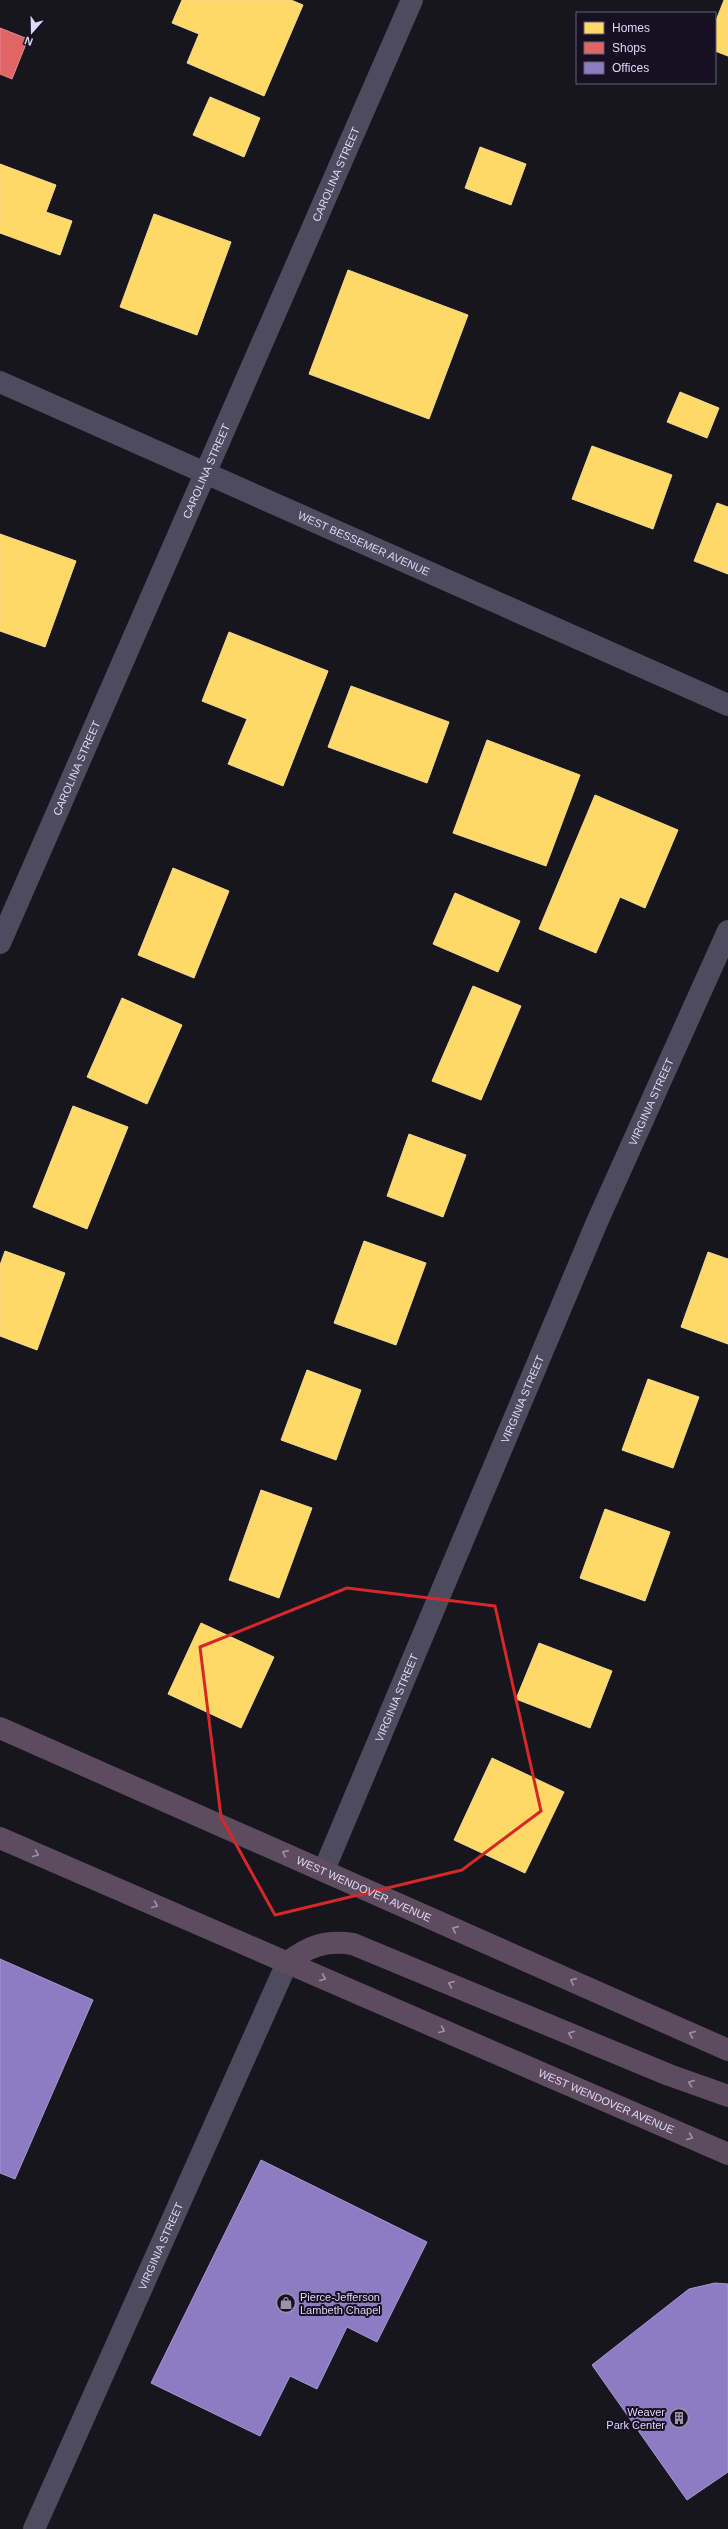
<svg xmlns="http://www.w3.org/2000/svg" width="728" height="2529" font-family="Helvetica,sans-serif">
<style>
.homes{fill:#ffd966;stroke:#f5d992}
.shops{fill:#e06666;stroke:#e08892}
.offices{fill:#8e7cc3;stroke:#a698d3}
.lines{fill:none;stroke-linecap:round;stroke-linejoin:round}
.minor{stroke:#4d4b5d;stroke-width:22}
.highway{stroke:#5d4c5d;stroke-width:22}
.oneway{stroke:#9e92ab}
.marked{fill:none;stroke:#d62828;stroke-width:3;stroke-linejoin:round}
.labels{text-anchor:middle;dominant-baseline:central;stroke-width:4;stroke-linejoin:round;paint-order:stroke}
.street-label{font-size:11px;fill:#dfd8f9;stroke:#161122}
.poi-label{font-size:11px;fill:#dfd8f9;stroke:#161122;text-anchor:start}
</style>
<rect width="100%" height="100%" fill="#17151e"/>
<!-- homes -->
<path class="homes" d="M 182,0 L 291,0 L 303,5 L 264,96 L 187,63 L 199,34 L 172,23 Z
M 724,0 L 728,0 L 728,56 L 715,51 L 715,23 Z
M 210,97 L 260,118 L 244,157 L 193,135 Z
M 480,147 L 526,164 L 511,205 L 465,188 Z
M 0,164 L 56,185 L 46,212 L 72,221 L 60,255 L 0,233 Z
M 154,214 L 231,242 L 197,335 L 120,307 Z
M 348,270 L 468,315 L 429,419 L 309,374 Z
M 680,392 L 719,408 L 707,438 L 667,422 Z
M 592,446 L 672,475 L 653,529 L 572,499 Z
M 717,503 L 728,507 L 728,574 L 694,561 Z
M 0,534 L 76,561 L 45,647 L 0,631 Z
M 229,632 L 328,671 L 283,786 L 228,764 L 247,719 L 202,701 Z
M 351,686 L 449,722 L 427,783 L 328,747 Z
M 487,740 L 580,775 L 546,866 L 453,833 Z
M 595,795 L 678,830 L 645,908 L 620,897 L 596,953 L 539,929 Z
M 173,868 L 229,891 L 194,978 L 138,955 Z
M 455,893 L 520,921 L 498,972 L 433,944 Z
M 473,986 L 521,1006 L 481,1100 L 432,1081 Z
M 122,998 L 182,1025 L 147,1104 L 87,1077 Z
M 73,1106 L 128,1127 L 87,1229 L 33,1207 Z
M 409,1134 L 466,1155 L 443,1217 L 387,1196 Z
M 364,1241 L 426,1263 L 396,1345 L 334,1323 Z
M 5,1251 L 65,1273 L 37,1350 L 0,1336 L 0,1265 Z
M 708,1252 L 728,1259 L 728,1344 L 681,1327 Z
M 307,1370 L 361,1390 L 336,1460 L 281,1440 Z
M 648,1379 L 699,1397 L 673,1468 L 622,1450 Z
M 261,1490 L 312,1508 L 279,1598 L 229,1580 Z
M 605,1509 L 670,1532 L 645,1601 L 580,1578 Z
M 201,1623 L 274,1657 L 241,1728 L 168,1694 Z
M 539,1643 L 612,1671 L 590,1728 L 516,1699 Z
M 492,1758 L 564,1792 L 525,1873 L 454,1840 Z"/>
<!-- shops -->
<path class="shops" d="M 0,28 L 28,39 L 12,79 L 0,74 Z"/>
<!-- offices -->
<path class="offices" d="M 0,1959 L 93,2000 L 15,2179 L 0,2173 Z
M 261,2160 L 427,2242 L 377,2342 L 347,2327 L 317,2389 L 290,2376 L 260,2436 L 151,2383 Z
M 715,2283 L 728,2284 L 728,2472 L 687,2500 L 592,2365 L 689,2289 Z"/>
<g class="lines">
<!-- minor -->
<g class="minor">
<path id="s1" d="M 0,382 L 728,705"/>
<path id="s2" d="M 0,943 L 412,0"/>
<path id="s3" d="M 324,1870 L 597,1222 L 728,931"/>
<path id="s4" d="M 34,2529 L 287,1963"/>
</g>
<!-- highway -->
<g class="highway">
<path id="s5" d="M 0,1728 L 728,2050"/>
<path id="s6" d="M 0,1838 L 728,2154"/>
<path d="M 287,1963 C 308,1946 326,1940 353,1944 L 669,2075 L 728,2096"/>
</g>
</g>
<!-- one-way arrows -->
<defs><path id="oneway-chevron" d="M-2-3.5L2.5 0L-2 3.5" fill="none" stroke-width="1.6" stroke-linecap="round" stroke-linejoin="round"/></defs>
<g class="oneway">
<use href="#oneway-chevron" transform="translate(285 1853) rotate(-156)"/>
<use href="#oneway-chevron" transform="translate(36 1854) rotate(23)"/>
<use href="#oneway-chevron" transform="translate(155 1905) rotate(23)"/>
<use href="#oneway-chevron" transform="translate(455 1929) rotate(-156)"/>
<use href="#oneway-chevron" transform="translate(323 1978) rotate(23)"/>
<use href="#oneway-chevron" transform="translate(573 1981) rotate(-156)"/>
<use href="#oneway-chevron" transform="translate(451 1984) rotate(-157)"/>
<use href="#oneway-chevron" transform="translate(442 2030) rotate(23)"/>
<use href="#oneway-chevron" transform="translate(571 2034) rotate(-157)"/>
<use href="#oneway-chevron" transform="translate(692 2034) rotate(-157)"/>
<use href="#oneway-chevron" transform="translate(691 2083) rotate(-160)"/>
<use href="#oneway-chevron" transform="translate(690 2137) rotate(23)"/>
</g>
<!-- marked area -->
<path class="marked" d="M 347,1588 L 495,1606 L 541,1811 L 462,1870 L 275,1915 L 221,1817 L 200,1647 Z"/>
<!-- icons -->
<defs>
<g id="shop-ring" transform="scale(1)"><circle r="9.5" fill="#161122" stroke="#9994ac" stroke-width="1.5"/><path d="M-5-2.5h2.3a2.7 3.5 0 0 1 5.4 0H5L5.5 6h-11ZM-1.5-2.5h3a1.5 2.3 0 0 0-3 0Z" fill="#9994ac"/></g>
<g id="building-ring" transform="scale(1)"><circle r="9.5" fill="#161122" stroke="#9994ac" stroke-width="1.5"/><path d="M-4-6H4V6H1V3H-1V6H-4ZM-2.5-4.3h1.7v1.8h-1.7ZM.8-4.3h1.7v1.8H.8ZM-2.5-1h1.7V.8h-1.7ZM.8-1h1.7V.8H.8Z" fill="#9994ac"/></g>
</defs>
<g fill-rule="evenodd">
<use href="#shop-ring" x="286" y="2303"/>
<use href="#building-ring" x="679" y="2418"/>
</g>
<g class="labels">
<!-- street labels -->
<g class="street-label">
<text stroke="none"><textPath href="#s2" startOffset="839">CAROLINA STREET</textPath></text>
<text stroke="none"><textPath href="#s2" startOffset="515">CAROLINA STREET</textPath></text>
<text stroke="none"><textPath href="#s1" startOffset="398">WEST BESSEMER AVENUE</textPath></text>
<text stroke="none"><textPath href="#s2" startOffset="191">CAROLINA STREET</textPath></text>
<text stroke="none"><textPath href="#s3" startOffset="835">VIRGINIA STREET</textPath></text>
<text stroke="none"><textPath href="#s3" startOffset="511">VIRGINIA STREET</textPath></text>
<text stroke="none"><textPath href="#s3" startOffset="187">VIRGINIA STREET</textPath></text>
<text stroke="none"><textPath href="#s5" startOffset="398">WEST WENDOVER AVENUE</textPath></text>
<text stroke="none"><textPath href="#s6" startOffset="661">WEST WENDOVER AVENUE</textPath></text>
<text stroke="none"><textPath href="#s4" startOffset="310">VIRGINIA STREET</textPath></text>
</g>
<!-- poi labels -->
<g class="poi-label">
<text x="300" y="2297">Pierce-Jefferson<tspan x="300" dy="13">Lambeth Chapel</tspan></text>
<text x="665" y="2412" text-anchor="end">Weaver<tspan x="665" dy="13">Park Center</tspan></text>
</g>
</g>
<!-- legend -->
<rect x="576" y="12" width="140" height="72" fill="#161122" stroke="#666178"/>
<rect x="584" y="22" width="20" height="12" fill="#ffd966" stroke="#666178"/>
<text x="612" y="32" font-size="12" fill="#dfd8f9">Homes</text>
<rect x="584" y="42" width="20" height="12" fill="#e06666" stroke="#666178"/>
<text x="612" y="52" font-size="12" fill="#dfd8f9">Shops</text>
<rect x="584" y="62" width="20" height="12" fill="#8e7cc3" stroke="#666178"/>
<text x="612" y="72" font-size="12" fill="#dfd8f9">Offices</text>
<!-- north arrow -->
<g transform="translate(32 32) rotate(200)" stroke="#161122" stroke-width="3" paint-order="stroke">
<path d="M0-3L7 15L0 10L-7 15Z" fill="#dfd8f9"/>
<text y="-6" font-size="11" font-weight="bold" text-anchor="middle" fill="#dfd8f9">N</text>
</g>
</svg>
